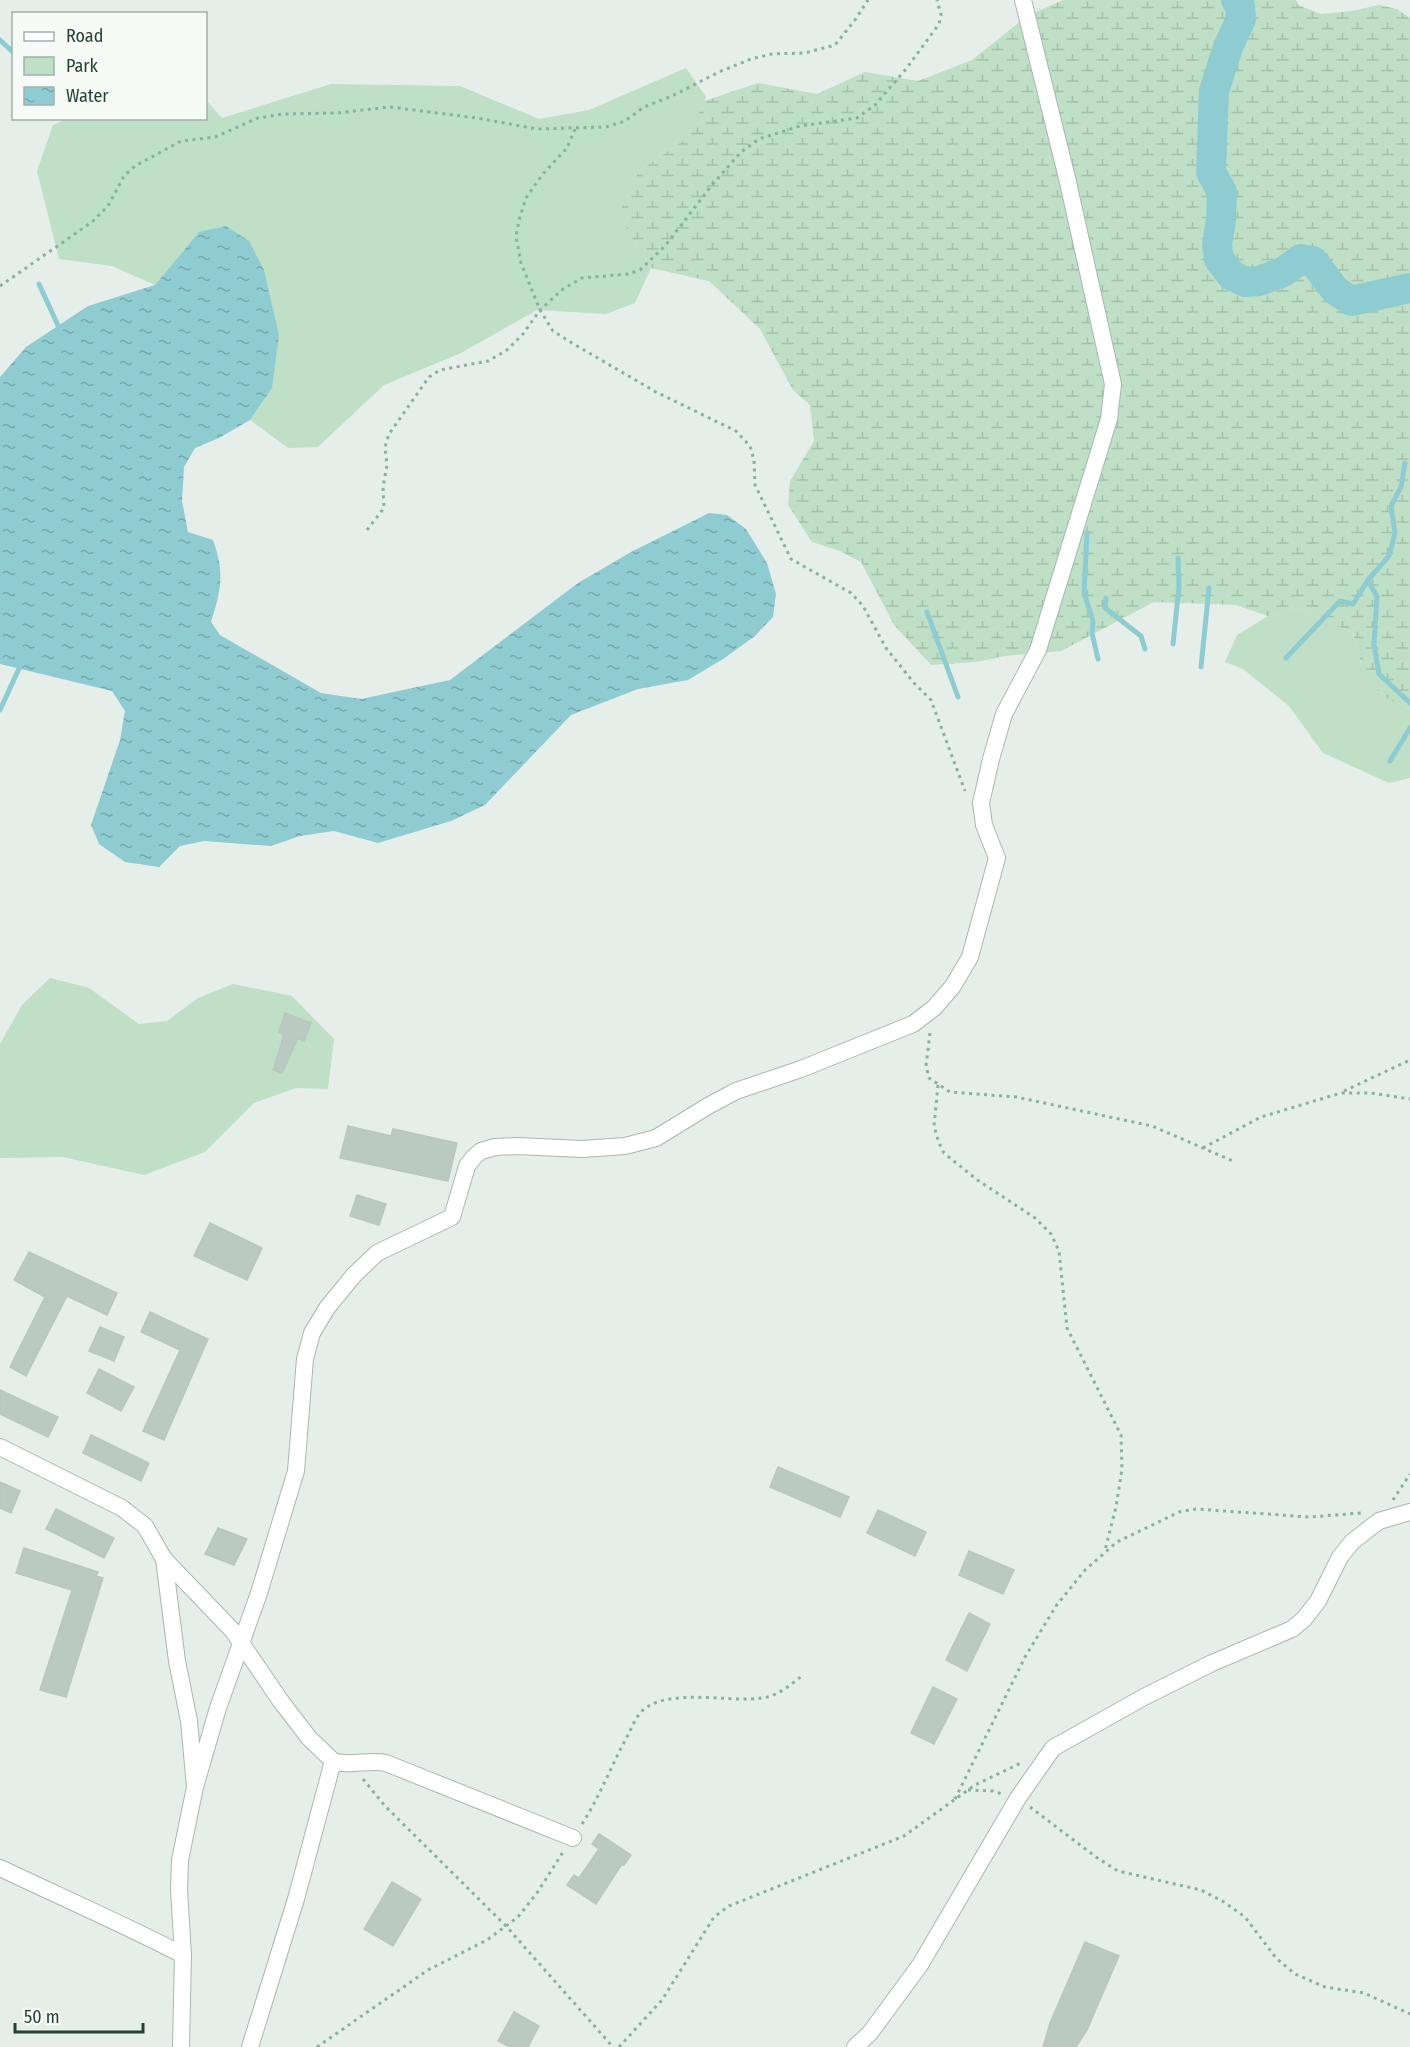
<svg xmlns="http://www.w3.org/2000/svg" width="1410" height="2047" font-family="'Fira Sans Condensed',sans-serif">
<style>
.green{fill:#bfdfc6}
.wetland{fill:url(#wetland-marsh)}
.water{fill:url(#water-ripples)}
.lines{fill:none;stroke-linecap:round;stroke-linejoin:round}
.stream{stroke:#8fccd2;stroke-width:5}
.river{stroke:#8fccd2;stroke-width:30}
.building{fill:#bbc9c3;stroke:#b8c8c0;stroke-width:1.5}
.street-casing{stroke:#a8b7b1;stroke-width:18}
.path{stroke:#87b1a1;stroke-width:3;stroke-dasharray:3 4.5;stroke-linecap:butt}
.street{stroke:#fff;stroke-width:16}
</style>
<defs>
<pattern id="wetland-marsh" width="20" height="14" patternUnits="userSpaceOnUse" patternTransform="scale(1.5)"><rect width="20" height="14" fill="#bfdfc6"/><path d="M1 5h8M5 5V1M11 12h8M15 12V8" fill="none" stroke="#a4c1ab"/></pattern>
<pattern id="water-ripples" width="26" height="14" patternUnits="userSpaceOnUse" patternTransform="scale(1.5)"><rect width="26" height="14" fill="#8fccd2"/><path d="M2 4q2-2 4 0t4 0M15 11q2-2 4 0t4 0" fill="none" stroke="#75a7ab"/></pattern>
</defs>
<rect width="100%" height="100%" fill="#e6eeea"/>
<!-- green -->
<path class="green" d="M 686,68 L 706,97 L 687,138 L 639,171 L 627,230 L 651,268 L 635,303 L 606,314 L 537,310 L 461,353 L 384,385 L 318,447 L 288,448 L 250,420 L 272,388 L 199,232 L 155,285 L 112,266 L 59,259 L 37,171 L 53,125 L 67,119 L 206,118 L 206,100 L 222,118 L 331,84 L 460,86 L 539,119 L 589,110 Z
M 1297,608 L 1353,633 L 1363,671 L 1383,697 L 1410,708 L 1410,778 L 1389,783 L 1323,753 L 1289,706 L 1243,669 L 1225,662 L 1237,635 L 1268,616 Z
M 50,978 L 89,988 L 139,1024 L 167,1021 L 198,998 L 233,984 L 292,996 L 334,1039 L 328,1089 L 296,1088 L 254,1103 L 205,1152 L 144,1175 L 63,1157 L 0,1158 L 0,1044 L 22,1005 Z"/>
<!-- wetland -->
<path class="wetland" d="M 1063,0 L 1296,0 L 1298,5 L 1321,14 L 1352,11 L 1379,5 L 1397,9 L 1410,18 L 1410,708 L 1383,697 L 1363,671 L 1353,633 L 1297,608 L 1268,616 L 1236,605 L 1154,602 L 1061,651 L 1005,656 L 976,662 L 931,665 L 894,625 L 861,562 L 840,551 L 812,542 L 788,505 L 790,481 L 814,441 L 810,405 L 793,390 L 760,329 L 709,281 L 651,268 L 627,230 L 621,209 L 639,171 L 687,138 L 704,101 L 758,83 L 817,94 L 865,72 L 918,81 L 972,60 L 1027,16 Z"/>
<!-- water -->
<path class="water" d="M 226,226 L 249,241 L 264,270 L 279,335 L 272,388 L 250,420 L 219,438 L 195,448 L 184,467 L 182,501 L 188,532 L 213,540 C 225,573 221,590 211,622 L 220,635 L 321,693 L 361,699 L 450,680 L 578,583 L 631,552 L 709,513 L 727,515 L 746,529 L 767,563 L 776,594 L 773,617 L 755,636 L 723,659 L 688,680 L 638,689 L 571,715 L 485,805 L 451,821 L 378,843 L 334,831 L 300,836 L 271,846 L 204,841 L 180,846 L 159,867 L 125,862 L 99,844 L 91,825 L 120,740 L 125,711 L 112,691 L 0,664 L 0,377 L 26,347 L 88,306 L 155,285 L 199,232 Z"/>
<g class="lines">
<!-- stream -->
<path class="stream" d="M 0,40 L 14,53
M 39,284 L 61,332
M 1405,463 L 1401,487 L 1391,506 L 1395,533 L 1389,556 L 1368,580 L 1377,597 L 1374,644 L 1379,674 L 1410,703
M 1087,533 L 1084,593 L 1093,621 L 1092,633 L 1098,659
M 1106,598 L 1105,608 L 1141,636 L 1145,649
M 927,612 L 958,697
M 1173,644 L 1179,587 L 1178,558
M 1286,658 L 1340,601 L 1353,604 L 1368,580
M 1201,667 L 1209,588
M 0,710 L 22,662
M 1390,761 L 1410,728"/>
<!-- river -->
<path class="river" d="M 1236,0 L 1240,6 L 1241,19 L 1228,47 L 1214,91 L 1211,172 L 1222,192 L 1221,220 L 1217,245 L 1219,259 L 1231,275 L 1245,282 L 1259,281 L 1283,272 L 1301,259 L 1313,261 L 1335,290 L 1351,301 L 1410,288"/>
</g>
<!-- building -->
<path class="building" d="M 285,1013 L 311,1023 L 304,1041 L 298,1038 L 282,1073 L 273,1070 L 284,1035 L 279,1032 Z
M 348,1126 L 391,1136 L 393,1129 L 457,1143 L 448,1181 L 340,1158 Z
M 357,1195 L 386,1204 L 379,1225 L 350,1216 Z
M 210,1223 L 262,1248 L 247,1280 L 194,1256 Z
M 29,1252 L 117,1293 L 107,1315 L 67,1296 L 26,1376 L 10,1367 L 45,1297 L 14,1280 Z
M 150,1312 L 208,1339 L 164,1440 L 143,1431 L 180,1350 L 141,1332 Z
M 100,1327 L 124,1337 L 114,1361 L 89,1351 Z
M 99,1369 L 134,1387 L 121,1411 L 87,1393 Z
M 0,1390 L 58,1417 L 48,1437 L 0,1414 Z
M 91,1435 L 149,1463 L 141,1481 L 83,1453 Z
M 778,1467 L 849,1497 L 840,1517 L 770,1487 Z
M 0,1482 L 20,1491 L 11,1513 L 0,1508 Z
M 56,1509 L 114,1538 L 104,1558 L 46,1529 Z
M 878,1510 L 926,1532 L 915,1556 L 867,1533 Z
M 218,1528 L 247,1539 L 234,1565 L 205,1554 Z
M 24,1548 L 98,1572 L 96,1576 L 103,1578 L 66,1697 L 40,1690 L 72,1590 L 16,1573 Z
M 969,1551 L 1014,1570 L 1003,1594 L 959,1575 Z
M 969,1613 L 990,1624 L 967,1671 L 946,1660 Z
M 933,1687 L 957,1699 L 934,1744 L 911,1733 Z
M 599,1834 L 631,1855 L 624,1865 L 622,1864 L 596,1904 L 567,1885 L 574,1875 L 579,1878 L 599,1849 L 592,1844 Z
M 392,1882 L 421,1899 L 393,1946 L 364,1929 Z
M 1085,1942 L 1119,1956 L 1087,2030 L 1076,2047 L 1043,2047 L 1050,2023 Z
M 514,2012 L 539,2026 L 528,2047 L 510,2047 L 498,2041 Z"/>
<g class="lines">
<!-- street casing -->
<g class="street-casing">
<path id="street" d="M 0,1447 L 122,1508 L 145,1526 L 164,1559 L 177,1661 L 189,1721 L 195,1787 L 180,1860 L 179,1890 L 183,1955 L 181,2047
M 164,1559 L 233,1631 L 280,1700 L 309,1738 L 333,1761 L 296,1899 L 250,2047
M 333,1761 C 350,1767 368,1759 386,1763 L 573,1838
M 195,1787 L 218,1708 L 259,1593 L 296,1471 L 305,1359 L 312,1333 L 327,1308 L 354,1275 L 377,1253 L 452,1217 L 467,1166 L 474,1157 L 481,1151 L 495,1147 L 517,1146 L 582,1149 L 625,1146 L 656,1138 L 708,1106 L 736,1091 L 801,1069 L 913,1024 L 934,1008 L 953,986 L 970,957 L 997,858 L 984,825 L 981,803 L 991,759 L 1004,714 L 1038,650 L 1109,419 L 1113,384 L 1067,178 L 1023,0
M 0,1868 C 61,1897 123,1924 183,1955
M 855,2047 L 870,2033 L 920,1965 L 1018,1798 L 1053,1748 L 1144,1697 L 1212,1663 L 1292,1629 L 1304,1619 L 1318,1601 L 1340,1557 L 1352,1542 L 1379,1521 L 1410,1512"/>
</g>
<!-- path -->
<path class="path" d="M 575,129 L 567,148 L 542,175 L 526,198 L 519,220 L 516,236 L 521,263 L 540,310 L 553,331 L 572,343 L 656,392 L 736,431 L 750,446 L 754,460 L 755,485 L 791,559 L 851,593 L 863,606 L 886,648 L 914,683 L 931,700 L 965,791
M 0,286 L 92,222 L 108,206 L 124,176 L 135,166 L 181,141 L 215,137 L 258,118 L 283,114 L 337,113 L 390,107 L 477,118 L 537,129 L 606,127 L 625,121 L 644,107 L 672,96 L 719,72 L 751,59 L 772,54 L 805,53 L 835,45 L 855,20 L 868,0
M 367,530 L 384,508 L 383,487 L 387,465 L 385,447 L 389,434 L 429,377 L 440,370 L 488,361 L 507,350 L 523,334 L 540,310 L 563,289 L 582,278 L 628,274 L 640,270 L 665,246 L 712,185 L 741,152 L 759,139 L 800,126 L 857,118 L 875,105 L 906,69 L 939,24 L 941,15 L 937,0
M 930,1033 L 926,1066 L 929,1078 L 950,1092 L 1016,1097 L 1152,1126 L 1233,1161
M 938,1085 L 934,1126 L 939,1143 L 944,1153 L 976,1179 L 1035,1218 L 1051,1234 L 1059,1251 L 1067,1328 L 1121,1435 L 1122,1469 L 1116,1507 L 1105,1550
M 1344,1091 L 1410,1060
M 1203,1148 L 1261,1117 L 1341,1093 L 1371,1093 L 1410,1099
M 1393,1500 L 1410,1474
M 363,1779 L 385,1806 L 506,1926 L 613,2047
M 968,1790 L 993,1791 L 1002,1794
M 955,1799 L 1025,1657 L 1056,1606 L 1085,1570 L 1117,1542 L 1179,1512 L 1196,1509 L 1309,1517 L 1361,1513
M 1030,1807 L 1096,1857 L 1118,1871 L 1201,1890 L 1224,1902 L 1245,1917 L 1276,1958 L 1295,1974 L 1325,1987 L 1364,1993 L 1410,2014
M 582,1824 C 600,1796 612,1764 628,1735 C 632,1727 636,1717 642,1711 C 667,1687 729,1703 762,1698 C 778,1696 790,1685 802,1676
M 317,2047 L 428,1970 L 487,1940 L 518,1917 L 537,1893 L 563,1852
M 619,2047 L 662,2000 L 714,1917 L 729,1906 L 904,1836 L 975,1785 L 1021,1763"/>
<!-- street -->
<use href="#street" class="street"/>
</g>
<!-- legend -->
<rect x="12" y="12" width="195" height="108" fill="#f6fbf8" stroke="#a2b1ab" stroke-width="1.5"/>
<rect x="24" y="32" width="30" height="9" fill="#ffffff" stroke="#a2b1ab" stroke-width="1.5"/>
<text x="66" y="42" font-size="18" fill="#244137">Road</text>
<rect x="24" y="57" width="30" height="18" fill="#bfdfc6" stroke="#a2b1ab" stroke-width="1.5"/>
<text x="66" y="72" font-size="18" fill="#244137">Park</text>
<rect x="24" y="87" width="30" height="18" fill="url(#water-ripples)" stroke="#a2b1ab" stroke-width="1.5"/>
<text x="66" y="102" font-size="18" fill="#244137">Water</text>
<!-- scale -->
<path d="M15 2023v9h128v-9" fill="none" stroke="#244137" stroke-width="3"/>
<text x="24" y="2023" font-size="18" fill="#244137" stroke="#f6fbf8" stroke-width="4.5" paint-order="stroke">50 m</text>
</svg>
